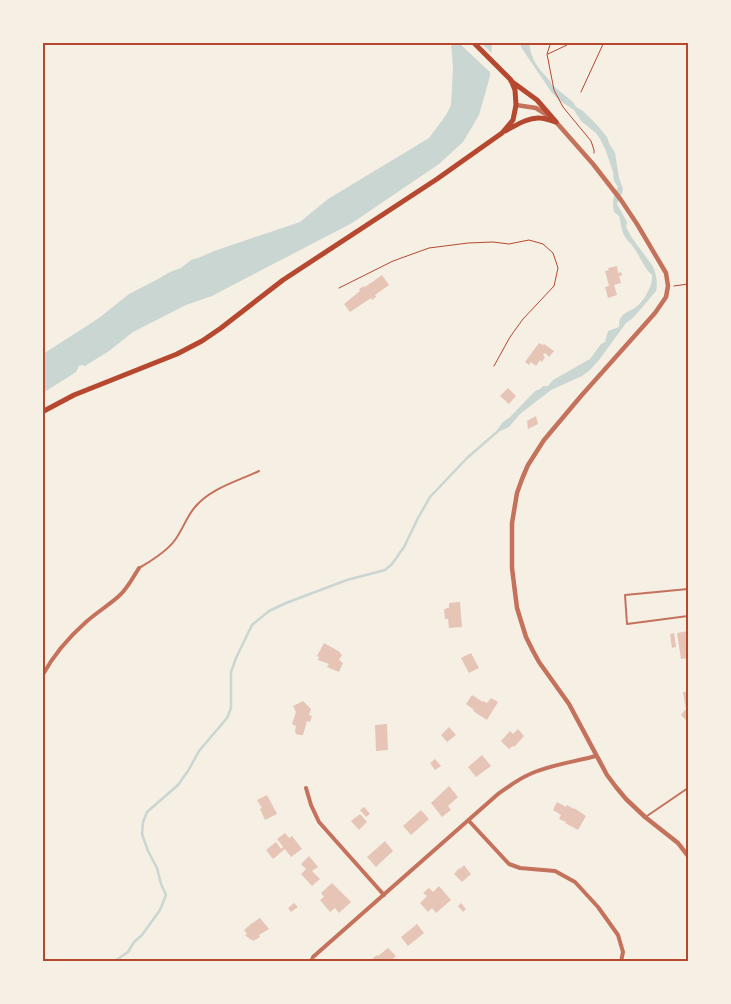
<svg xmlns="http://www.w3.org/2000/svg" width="731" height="1004" font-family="'Fira Sans Condensed',sans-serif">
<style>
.water{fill:#c9d6d2}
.pier{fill:#f6efe4}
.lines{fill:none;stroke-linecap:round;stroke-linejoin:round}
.stream{stroke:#c9d6d2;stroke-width:2.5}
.building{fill:#e6c5b7}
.path{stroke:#b5482f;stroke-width:1}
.service{stroke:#c5725c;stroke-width:2}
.minor{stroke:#c5725c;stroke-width:4}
.tertiary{stroke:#c5725c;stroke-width:4.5}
.secondary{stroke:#b5482f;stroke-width:5}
.neatline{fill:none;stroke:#b5482f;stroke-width:2}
</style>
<rect width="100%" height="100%" fill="#f6efe4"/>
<!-- water -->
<path class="water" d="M 451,43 L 492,43 L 490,76 L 479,115 L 463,142 L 439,164 L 352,223 L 212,296 L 186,305 L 133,332 L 109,351 L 85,366 L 82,365 L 79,366 L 76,372 L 43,393 L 43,354 L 99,318 L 129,294 L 158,279 L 170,272 L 181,268 L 191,260 L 198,258 L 217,250 L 300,222 L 328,199 L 429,138 L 446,115 L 451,105 L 453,68 Z
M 521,43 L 529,43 C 531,60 538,68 550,81 L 551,84 L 573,102 L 576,107 L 583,111 L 597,125 L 607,137 L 609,143 L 615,153 L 619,178 L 623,189 L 622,194 L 617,204 L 627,222 L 626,227 L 632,238 L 652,265 C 656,272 658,282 656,291 L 634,317 L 626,323 L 599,360 L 590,370 L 582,376 L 551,390 L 520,414 L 509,427 L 494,434 L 503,422 L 510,417 L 535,391 L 540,389 L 543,386 L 548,386 L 553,380 L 590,359 L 601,344 L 605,342 L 608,331 L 619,327 C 619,324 619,321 620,319 C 623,312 631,311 636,307 C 645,300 653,285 652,275 C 644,268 640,256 634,248 C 631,243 627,241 624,235 C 621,229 621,222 619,216 L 614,212 C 612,202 613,196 618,187 L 614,181 L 613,172 L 606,151 L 600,139 L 596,133 L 581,121 L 574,110 L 559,100 L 552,93 L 521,47 Z"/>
<!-- pier -->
<path class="pier" d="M 459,43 L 481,43 L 494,55 L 493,75 Z"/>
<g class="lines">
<!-- stream -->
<path class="stream" d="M 111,962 L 115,961 L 128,952 L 134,942 L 142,935 L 160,910 L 166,895 L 161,884 L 157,868 L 148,851 L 142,834 L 143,822 L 147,812 L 178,785 L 188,771 L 199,751 L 227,718 L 231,708 L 231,672 L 236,658 L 252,625 L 269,611 L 286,603 L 347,580 L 385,570 L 392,564 L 404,547 L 418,518 L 430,497 L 467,458 L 497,432"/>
</g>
<!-- building -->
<path class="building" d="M 617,266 L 618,273 L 621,272 L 622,276 L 619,276 L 621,283 L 614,285 L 617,295 L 608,298 L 605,287 L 609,286 L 605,271 L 609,270 L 608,268 Z
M 382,275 L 389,285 L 375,295 L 376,297 L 372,300 L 371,298 L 350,312 L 344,304 L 360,291 L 359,289 L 364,286 L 365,287 Z
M 539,343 L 543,345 L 544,344 L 554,351 L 549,357 L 545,353 L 543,355 L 545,357 L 542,362 L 540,360 L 536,366 L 531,362 L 529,365 L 525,362 Z
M 508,388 L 516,396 L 509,404 L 500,396 Z
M 536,416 L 538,424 L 528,429 L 527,421 Z
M 460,602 L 462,627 L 449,628 L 448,619 L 445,619 L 444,609 L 446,609 L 446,608 L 449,608 L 449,603 Z
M 688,631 L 688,658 L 681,659 L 677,633 Z
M 674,633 L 676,647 L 672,648 L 670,634 Z
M 324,643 L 340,652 L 340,653 L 342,655 L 339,660 L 343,663 L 339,672 L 327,667 L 329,664 L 318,660 L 319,657 L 317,656 Z
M 471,653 L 479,668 L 469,673 L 461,658 Z
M 683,692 L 688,692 L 688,722 L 681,715 L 685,710 L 686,710 Z
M 472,695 L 483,702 L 483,701 L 487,703 L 491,698 L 498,702 L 487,720 L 473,711 L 474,710 L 466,704 Z
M 303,701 L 311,709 L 309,715 L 312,716 L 310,722 L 307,721 L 303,735 L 300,735 L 296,734 L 295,731 L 296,726 L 292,724 L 296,712 L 293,706 Z
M 387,724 L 388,750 L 376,751 L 375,725 Z
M 449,727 L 456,735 L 447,742 L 441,735 Z
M 518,729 L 524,736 L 516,745 L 514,747 L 513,746 L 509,749 L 501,741 L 510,731 L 513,734 Z
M 482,755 L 491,766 L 476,777 L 468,767 Z
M 435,759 L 441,766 L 435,770 L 430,763 Z
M 449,786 L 458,797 L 448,806 L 451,810 L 442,817 L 431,803 Z
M 267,795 L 277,814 L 265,820 L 260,809 L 262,808 L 257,800 Z
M 557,802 L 566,807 L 567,805 L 574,809 L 574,808 L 586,816 L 578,830 L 565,823 L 566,822 L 559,819 L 561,815 L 553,810 Z
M 364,807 L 370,814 L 366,817 L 360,810 Z
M 421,810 L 429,819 L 411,835 L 403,826 Z
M 360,814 L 367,822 L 359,830 L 351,821 Z
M 285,833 L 289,838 L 292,836 L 302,849 L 291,857 L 285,849 L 273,859 L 266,850 L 276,842 L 281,849 L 283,847 L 277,839 Z
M 385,841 L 393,851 L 376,867 L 367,857 Z
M 309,856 L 318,867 L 312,871 L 320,879 L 312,886 L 301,874 L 306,869 L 301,864 Z
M 464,865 L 471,874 L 462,882 L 454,874 L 459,868 L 460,869 Z
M 332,883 L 351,902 L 339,913 L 335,908 L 330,912 L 320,900 L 324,897 L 321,893 Z
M 439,886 L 451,900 L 436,913 L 432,908 L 428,912 L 420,903 L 427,896 L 423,893 L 429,888 L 433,892 Z
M 294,903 L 298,907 L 291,912 L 288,908 Z
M 461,903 L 466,909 L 463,912 L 458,906 Z
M 260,918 L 269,929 L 259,935 L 260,937 L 253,941 L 251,939 L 250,940 L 248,937 L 247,937 L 245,935 L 247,934 L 244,930 L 251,924 Z
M 417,924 L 424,933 L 408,946 L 401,937 Z
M 388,948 L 396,956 L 390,962 L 373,962 L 371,960 L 377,955 L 378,956 Z"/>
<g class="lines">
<!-- path -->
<path class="path" d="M 551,42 L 547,54 L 554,90 L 563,107 L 591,141 L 594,150 L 594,153
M 548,54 L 567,45 L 569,42
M 581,92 L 604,42
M 674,286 L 688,284
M 339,288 L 393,261 L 429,248 L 468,243 L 493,242 L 509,244 L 529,240 L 543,244 L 553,253 L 558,268 L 554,286 L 523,319 L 510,337 L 494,366"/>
<!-- service -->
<path class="service" d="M 139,568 C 150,562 168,550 175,540 C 183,529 187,516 195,507 C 211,488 238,481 259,471
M 688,589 L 625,595 L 627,624 L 688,616
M 647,816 L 688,788
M 308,962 L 313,957"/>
<!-- minor -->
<path class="minor" d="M 42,676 C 53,656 69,637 86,622 C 96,613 109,605 119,596 C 128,588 133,577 139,568
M 306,788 L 311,805 L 319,822 L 384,895
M 469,821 L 509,864 L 520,868 L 555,871 L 575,882 L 598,907 L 618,935 L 623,952 L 621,962
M 313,957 L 498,794 C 508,787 517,780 528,775 C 548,765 574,762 596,756"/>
<!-- tertiary -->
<path class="tertiary" d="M 516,105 L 536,108 L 547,115 L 556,122 L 593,164 L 621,200 L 637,224 L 666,273 L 668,286 L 666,297 L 655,313 L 581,396 L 544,440 L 528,465 L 522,479 L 517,493 L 512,523 L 512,568 L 517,608 L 526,637 L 533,651 L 539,662 L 569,704 L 607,775 L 616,787 L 626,799 L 645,817 L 678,843 L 688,856"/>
<!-- secondary -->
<path class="secondary" d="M 511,81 L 537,100 L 556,122
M 505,131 C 515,126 528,117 540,118 C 545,118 551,121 556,122
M 42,412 L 74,395 L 177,354 L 202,341 L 221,328 L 283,280 L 437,179 L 502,133 L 513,120 L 516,105 L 515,90 L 511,80 L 473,42"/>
</g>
<!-- border -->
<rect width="731" height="1004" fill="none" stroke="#f6efe4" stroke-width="88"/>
<rect x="44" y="44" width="643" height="916" class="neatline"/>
</svg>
